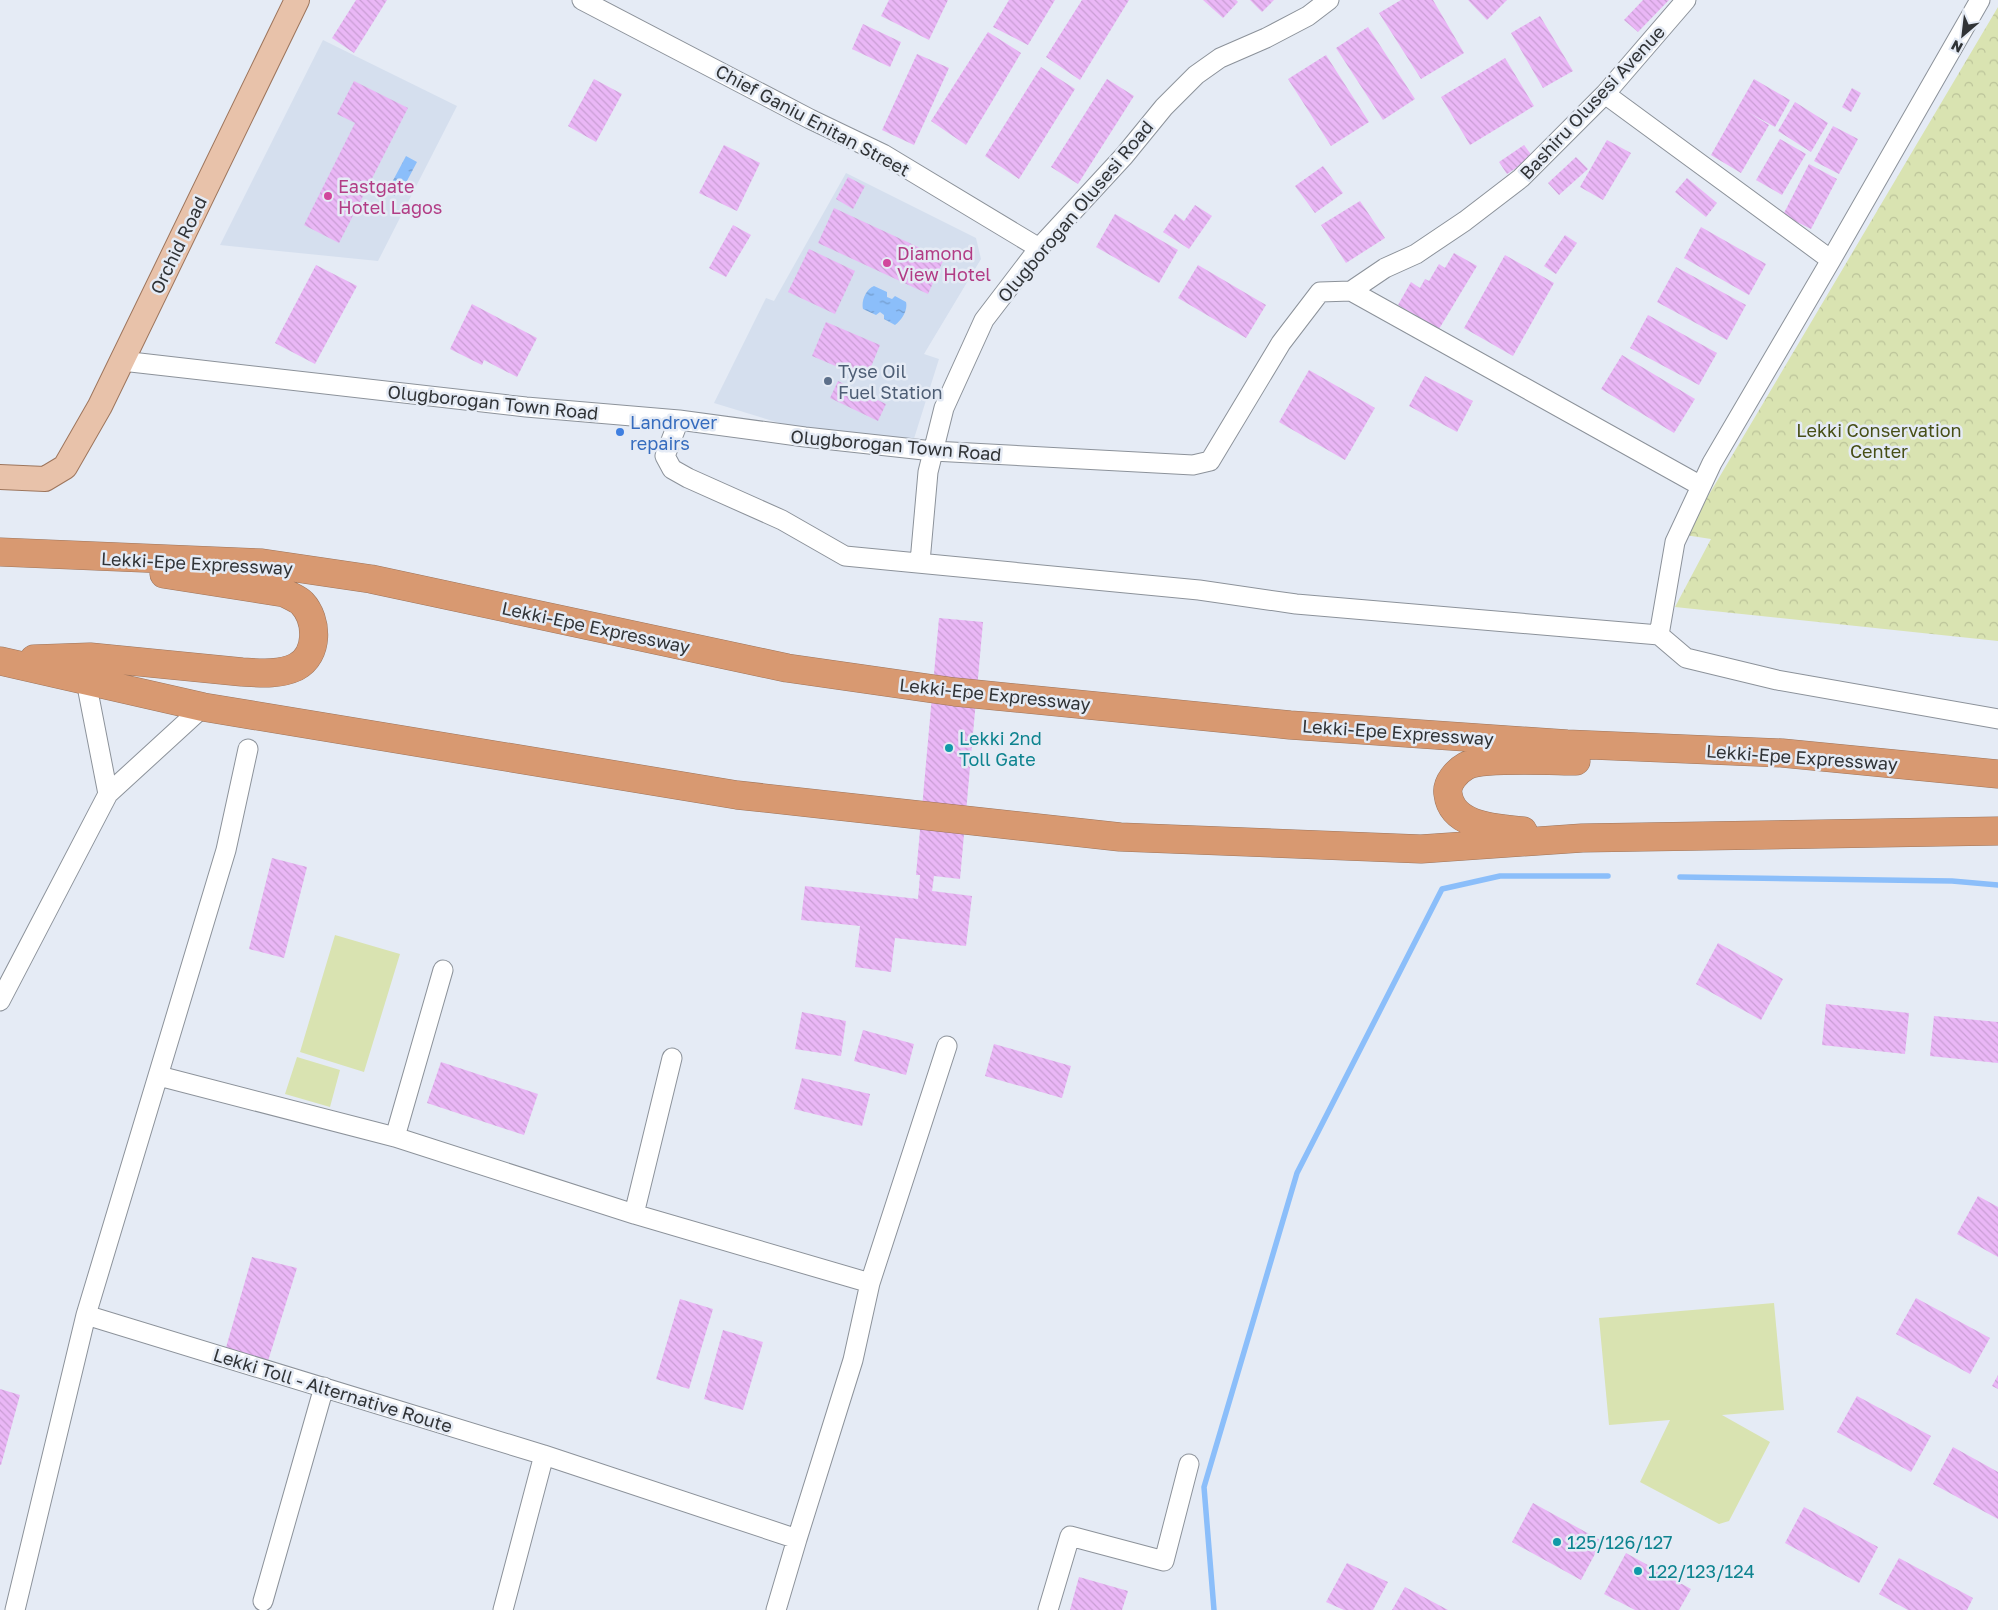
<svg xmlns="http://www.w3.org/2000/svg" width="1998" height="1610" font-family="'Golos Text',sans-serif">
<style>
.built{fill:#d5dfee}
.grass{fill:#d9e3b1}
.forest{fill:url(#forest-crowns)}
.water{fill:url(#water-ripples)}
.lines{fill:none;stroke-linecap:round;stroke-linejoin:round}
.stream{stroke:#8bbefa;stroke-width:5.5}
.building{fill:url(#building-back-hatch)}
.minor-casing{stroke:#8c929a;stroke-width:21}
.major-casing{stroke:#9d755c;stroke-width:26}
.highway-casing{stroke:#9d755c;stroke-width:29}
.minor{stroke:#fff;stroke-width:19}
.major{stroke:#e8c2aa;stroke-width:24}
.highway{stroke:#d89971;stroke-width:28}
.hotel-dot{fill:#d1479c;stroke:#e5ebf5;stroke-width:2}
.service-dot{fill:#5c6f8a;stroke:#e5ebf5;stroke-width:2}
.shop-dot{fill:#3f7fe0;stroke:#e5ebf5;stroke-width:2}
.culture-dot{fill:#0f9aa8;stroke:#e5ebf5;stroke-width:2}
.labels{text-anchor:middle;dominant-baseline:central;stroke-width:5;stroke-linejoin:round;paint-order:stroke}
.street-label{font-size:18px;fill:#303336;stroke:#e5ebf5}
.hotel-label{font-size:18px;fill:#b23c85;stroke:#e5ebf5;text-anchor:start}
.service-label{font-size:18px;fill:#4e5e75;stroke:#e5ebf5;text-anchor:start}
.shop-label{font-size:18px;fill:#366cbe;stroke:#e5ebf5;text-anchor:start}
.park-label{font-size:18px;fill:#474f17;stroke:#e5ebf5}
.culture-label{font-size:18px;fill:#0d838f;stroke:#e5ebf5;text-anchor:start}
</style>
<defs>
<pattern id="forest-crowns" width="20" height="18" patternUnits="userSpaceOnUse" patternTransform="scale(1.25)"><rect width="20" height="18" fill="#d9e3b1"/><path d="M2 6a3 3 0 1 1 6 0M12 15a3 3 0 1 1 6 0" fill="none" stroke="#bbc399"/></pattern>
<pattern id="water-ripples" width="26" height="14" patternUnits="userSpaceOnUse" patternTransform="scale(1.25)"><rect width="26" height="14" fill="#8bbefa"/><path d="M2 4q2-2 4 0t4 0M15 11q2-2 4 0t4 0" fill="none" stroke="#729bcb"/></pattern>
<pattern id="building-back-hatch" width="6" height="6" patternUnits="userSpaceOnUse" patternTransform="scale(1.25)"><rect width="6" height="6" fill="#eab7f6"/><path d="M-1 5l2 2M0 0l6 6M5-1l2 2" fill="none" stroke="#c99ed4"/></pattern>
</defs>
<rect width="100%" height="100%" fill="#e5ebf5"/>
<!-- built -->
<path class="built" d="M 323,40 L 457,106 L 378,261 L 220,245 Z
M 846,173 L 976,238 L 981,259 L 924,354 L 939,359 L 912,445 L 809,432 L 714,403 L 766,298 L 774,301 Z"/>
<!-- grass -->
<path class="grass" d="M 335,935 L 400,954 L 364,1072 L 300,1052 Z
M 297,1057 L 340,1070 L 330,1107 L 285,1094 Z
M 1774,1303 L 1784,1410 L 1722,1415 L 1770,1442 L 1729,1521 L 1719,1524 L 1640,1482 L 1670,1420 L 1609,1425 L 1599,1318 Z"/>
<!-- forest -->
<path class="forest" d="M 1998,7 L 1998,641 L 1675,607 L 1711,539 L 1685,535 Z"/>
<!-- water -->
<path class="water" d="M 406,156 L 417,162 L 400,194 L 396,192 L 395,196 L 391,194 L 393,190 L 389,188 Z
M 874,286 L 887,292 L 887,297 L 892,299 L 895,296 L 906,302 C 908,310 902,320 895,325 L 884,319 L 884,315 L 880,312 L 876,315 L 863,309 C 861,301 866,289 874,286 Z"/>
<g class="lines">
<!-- stream -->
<path class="stream" d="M 1680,877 L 1952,881 L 1998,885
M 1214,1610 L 1204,1487 L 1297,1173 L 1442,889 L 1500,876 L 1608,876"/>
</g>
<!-- building -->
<path class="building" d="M 356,0 L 387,0 L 354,53 L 332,38 Z
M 889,0 L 948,0 L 929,40 L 881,16 Z
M 1009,0 L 1055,0 L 1028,45 L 993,27 Z
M 1082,0 L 1129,0 L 1080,80 L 1046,57 Z
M 1203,0 L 1236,0 L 1238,2 L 1223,18 Z
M 1250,0 L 1274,0 L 1262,12 Z
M 1401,0 L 1433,0 L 1464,53 L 1421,79 L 1379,13 Z
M 1468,0 L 1507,0 L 1487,20 Z
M 1643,0 L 1669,0 L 1638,32 L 1624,20 Z
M 1540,16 L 1573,71 L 1543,88 L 1511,33 Z
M 863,24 L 901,42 L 890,67 L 852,49 Z
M 1368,27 L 1415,99 L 1383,120 L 1336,48 Z
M 988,32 L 1021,53 L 966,145 L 931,121 Z
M 917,54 L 949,68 L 914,145 L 882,130 Z
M 1326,55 L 1369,122 L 1331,146 L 1288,79 Z
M 1505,58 L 1534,106 L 1470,145 L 1441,97 Z
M 1041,67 L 1075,89 L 1019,179 L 985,156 Z
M 594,79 L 622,94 L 596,142 L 568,126 Z
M 1107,79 L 1134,96 L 1078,184 L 1051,167 Z
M 1754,79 L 1790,100 L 1775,127 L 1748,112 L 1769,125 L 1741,173 L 1711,155 Z
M 354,81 L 408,108 L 339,243 L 304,225 L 355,123 L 337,114 Z
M 1852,88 L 1861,93 L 1851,112 L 1842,107 Z
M 1795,102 L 1828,123 L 1811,152 L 1778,131 Z
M 1833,126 L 1858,139 L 1839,174 L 1814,161 Z
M 1780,139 L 1806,154 L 1782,195 L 1756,180 Z
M 1607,140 L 1631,153 L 1603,200 L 1580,187 Z
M 724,145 L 760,163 L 737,211 L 699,193 Z
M 1524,145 L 1533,157 L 1507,174 L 1499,162 Z
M 1576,157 L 1588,169 L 1559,195 L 1548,183 Z
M 1809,164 L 1837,179 L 1811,229 L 1783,215 Z
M 1323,166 L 1343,193 L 1315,213 L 1295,186 Z
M 848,177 L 865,186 L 853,209 L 836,199 Z
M 1687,178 L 1717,203 L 1706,217 L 1675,192 Z
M 1360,201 L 1385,238 L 1346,263 L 1321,225 Z
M 1195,205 L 1212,216 L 1189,249 L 1163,232 L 1175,214 L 1184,221 Z
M 834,208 L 944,259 L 928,294 L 818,243 Z
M 1115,214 L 1178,250 L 1159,283 L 1096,247 Z
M 733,225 L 751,235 L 726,277 L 709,268 Z
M 1701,227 L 1766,264 L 1749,295 L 1684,258 Z
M 1565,235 L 1577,243 L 1556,274 L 1544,266 Z
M 809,249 L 855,271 L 835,314 L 788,292 Z
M 1454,253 L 1477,266 L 1439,329 L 1398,305 L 1411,282 L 1420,288 L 1425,279 L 1429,281 L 1439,264 L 1445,268 Z
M 1505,255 L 1554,283 L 1513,356 L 1464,328 Z
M 316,265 L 357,286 L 315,364 L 275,343 Z
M 1198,265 L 1266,305 L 1246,338 L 1178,298 Z
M 1676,267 L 1746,305 L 1727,340 L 1657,302 Z
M 472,304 L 537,338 L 517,377 L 484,360 L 482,365 L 450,349 Z
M 1648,315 L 1717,353 L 1699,385 L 1630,348 Z
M 826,322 L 880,345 L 866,379 L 812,356 Z
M 1622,355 L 1695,399 L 1674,433 L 1601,389 Z
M 1309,370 L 1375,408 L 1345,460 L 1279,422 Z
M 1425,376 L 1473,401 L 1457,432 L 1409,406 Z
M 838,381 L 886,404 L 878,421 L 830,398 Z
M 939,618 L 983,622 L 960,879 L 934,876 L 932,891 L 972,896 L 966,946 L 895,938 L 891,972 L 855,967 L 860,926 L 801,920 L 805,886 L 918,899 L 920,875 L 916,875 Z
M 272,858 L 307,867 L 284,958 L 249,949 Z
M 1718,943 L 1783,979 L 1761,1020 L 1696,984 Z
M 1826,1004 L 1909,1013 L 1905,1054 L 1822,1045 Z
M 802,1012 L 846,1021 L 841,1056 L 795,1049 Z
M 1934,1016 L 1998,1022 L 1998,1063 L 1930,1056 Z
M 863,1030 L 914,1044 L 906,1075 L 854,1061 Z
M 994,1044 L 1071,1066 L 1062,1098 L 985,1076 Z
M 441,1062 L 538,1094 L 524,1135 L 427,1103 Z
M 802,1078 L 870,1094 L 862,1126 L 794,1109 Z
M 1978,1196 L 1998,1207 L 1998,1257 L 1957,1234 Z
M 252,1257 L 297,1268 L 263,1377 L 221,1365 Z
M 1916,1298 L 1990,1338 L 1970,1374 L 1896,1334 Z
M 680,1299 L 713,1309 L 689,1389 L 656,1379 Z
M 723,1330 L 763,1342 L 743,1410 L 704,1399 Z
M 1998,1375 L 1998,1389 L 1992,1386 Z
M 0,1389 L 20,1395 L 1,1465 L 0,1465 Z
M 1857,1396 L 1931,1436 L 1911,1472 L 1837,1432 Z
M 1953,1447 L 1998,1472 L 1998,1519 L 1933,1484 Z
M 1533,1503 L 1602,1541 L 1581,1580 L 1512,1542 Z
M 1804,1507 L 1878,1547 L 1859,1583 L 1785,1543 Z
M 1626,1553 L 1691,1589 L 1679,1610 L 1635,1610 L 1604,1594 Z
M 1899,1558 L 1973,1598 L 1967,1610 L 1908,1610 L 1879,1594 Z
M 1347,1563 L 1388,1582 L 1373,1610 L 1344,1610 L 1326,1602 Z
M 1079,1577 L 1128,1591 L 1122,1610 L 1070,1610 Z
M 1405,1587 L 1448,1610 L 1392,1610 Z"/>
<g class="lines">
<!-- minor casing -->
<g class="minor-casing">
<path id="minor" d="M 582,0 L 810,119 L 883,154 L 1039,248
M 1605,94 L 1831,260
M 1351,291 L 1701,486
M 122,361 L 526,407 L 679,420 L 805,437 L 933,451 L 1193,465 L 1210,461 L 1281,343 L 1320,292 L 1351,291 L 1385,268 L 1416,254 L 1465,221 L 1521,178 L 1605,94 L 1686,0
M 679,420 L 665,456 L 672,469 L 688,478 L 782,520 L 845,556 L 1199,590 L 1296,604 L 1659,635 L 1686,658 L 1777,680 L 1998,719
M 920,562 L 928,472 L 944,408 L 984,320 L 1039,248 L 1124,156 L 1164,107 L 1196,75 L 1220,58 L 1266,38 L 1308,16 L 1329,0
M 1659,635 L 1675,542 L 1712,463 L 1831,260 L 1980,0
M 86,681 L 108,794
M 0,1001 L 108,794 L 203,707
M 159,1076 L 395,1137 L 634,1214 L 870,1283 L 853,1360 L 797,1539
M 395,1137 L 443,970
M 634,1214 L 672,1058
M 870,1283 L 947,1046
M 86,1315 L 226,850 L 248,749
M 263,1601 L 324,1387
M 15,1610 L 86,1315 L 544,1455 L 797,1539 L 776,1610
M 503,1610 L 544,1455
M 1048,1610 L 1070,1536 L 1164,1561 L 1189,1464"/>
</g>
<!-- major casing -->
<g class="major-casing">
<path id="major" d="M 0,477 L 45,479 L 65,467 L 100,406 L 297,0"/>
</g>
<!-- highway casing -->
<g class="highway-casing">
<path id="highway" d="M 0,552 L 262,563 L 371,579 L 787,668 L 955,692 L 1290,725 L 1567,744 L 1782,753 L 1998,774
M 34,659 L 90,657 L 242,672 C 260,673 279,675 296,667 C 319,655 318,620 302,603 C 298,599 290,596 285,593 L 164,574
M 0,661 L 203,707 L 737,795 L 1120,837 L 1421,849 L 1582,838 L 1998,831
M 1523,831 C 1497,828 1452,827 1448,794 C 1446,783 1457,771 1466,766 C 1482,757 1554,761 1576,761"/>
</g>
<!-- minor -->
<use href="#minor" class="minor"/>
<!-- major -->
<use href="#major" class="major"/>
<!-- highway -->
<use href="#highway" class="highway"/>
</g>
<!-- markers -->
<g class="hotel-dot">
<circle cx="328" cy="196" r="5"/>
<circle cx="887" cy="263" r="5"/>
</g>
<circle class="service-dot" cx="828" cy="381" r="5"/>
<circle class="shop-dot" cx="620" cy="432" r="5"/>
<g class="culture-dot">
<circle cx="949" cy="748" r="5"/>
<circle cx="1557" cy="1542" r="5"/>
<circle cx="1638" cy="1571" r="5"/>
</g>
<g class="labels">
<!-- street labels -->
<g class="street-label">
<text transform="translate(1592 102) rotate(-47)">Bashiru Olusesi Avenue</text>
<text transform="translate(813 120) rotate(28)">Chief Ganiu Enitan Street</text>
<text transform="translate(1075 211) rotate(-50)">Olugborogan Olusesi Road</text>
<text transform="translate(178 245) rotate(-64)">Orchid Road</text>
<text transform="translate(493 402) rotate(6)">Olugborogan Town Road</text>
<text transform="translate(896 445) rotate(5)">Olugborogan Town Road</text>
<text transform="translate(197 563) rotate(3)">Lekki-Epe Expressway</text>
<text transform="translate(596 627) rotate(12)">Lekki-Epe Expressway</text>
<text transform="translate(995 694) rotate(6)">Lekki-Epe Expressway</text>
<text transform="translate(1398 732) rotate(4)">Lekki-Epe Expressway</text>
<text transform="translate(1802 757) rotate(4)">Lekki-Epe Expressway</text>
<text transform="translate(333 1390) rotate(17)">Lekki Toll - Alternative Route</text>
</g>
<!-- hotel labels -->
<g class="hotel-label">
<text x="338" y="186">Eastgate<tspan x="338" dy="21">Hotel Lagos</tspan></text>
<text x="897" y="253">Diamond<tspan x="897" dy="21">View Hotel</tspan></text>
</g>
<!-- service labels -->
<g class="service-label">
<text x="838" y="371">Tyse Oil<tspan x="838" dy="21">Fuel Station</tspan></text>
</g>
<!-- shop labels -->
<g class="shop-label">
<text x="630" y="422">Landrover<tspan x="630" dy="21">repairs</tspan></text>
</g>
<!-- park labels -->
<g class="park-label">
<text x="1879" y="430">Lekki Conservation<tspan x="1879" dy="21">Center</tspan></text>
</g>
<!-- culture labels -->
<g class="culture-label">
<text x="959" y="738">Lekki 2nd<tspan x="959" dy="21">Toll Gate</tspan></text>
<text x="1567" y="1542">125/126/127</text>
<text x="1648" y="1571">122/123/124</text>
</g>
</g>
<!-- north arrow -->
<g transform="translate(1963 35) rotate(208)" stroke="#e5ebf5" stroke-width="4" paint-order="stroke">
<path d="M0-4L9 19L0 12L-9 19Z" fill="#303336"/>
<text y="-8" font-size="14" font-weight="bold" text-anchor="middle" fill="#303336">N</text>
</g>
</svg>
